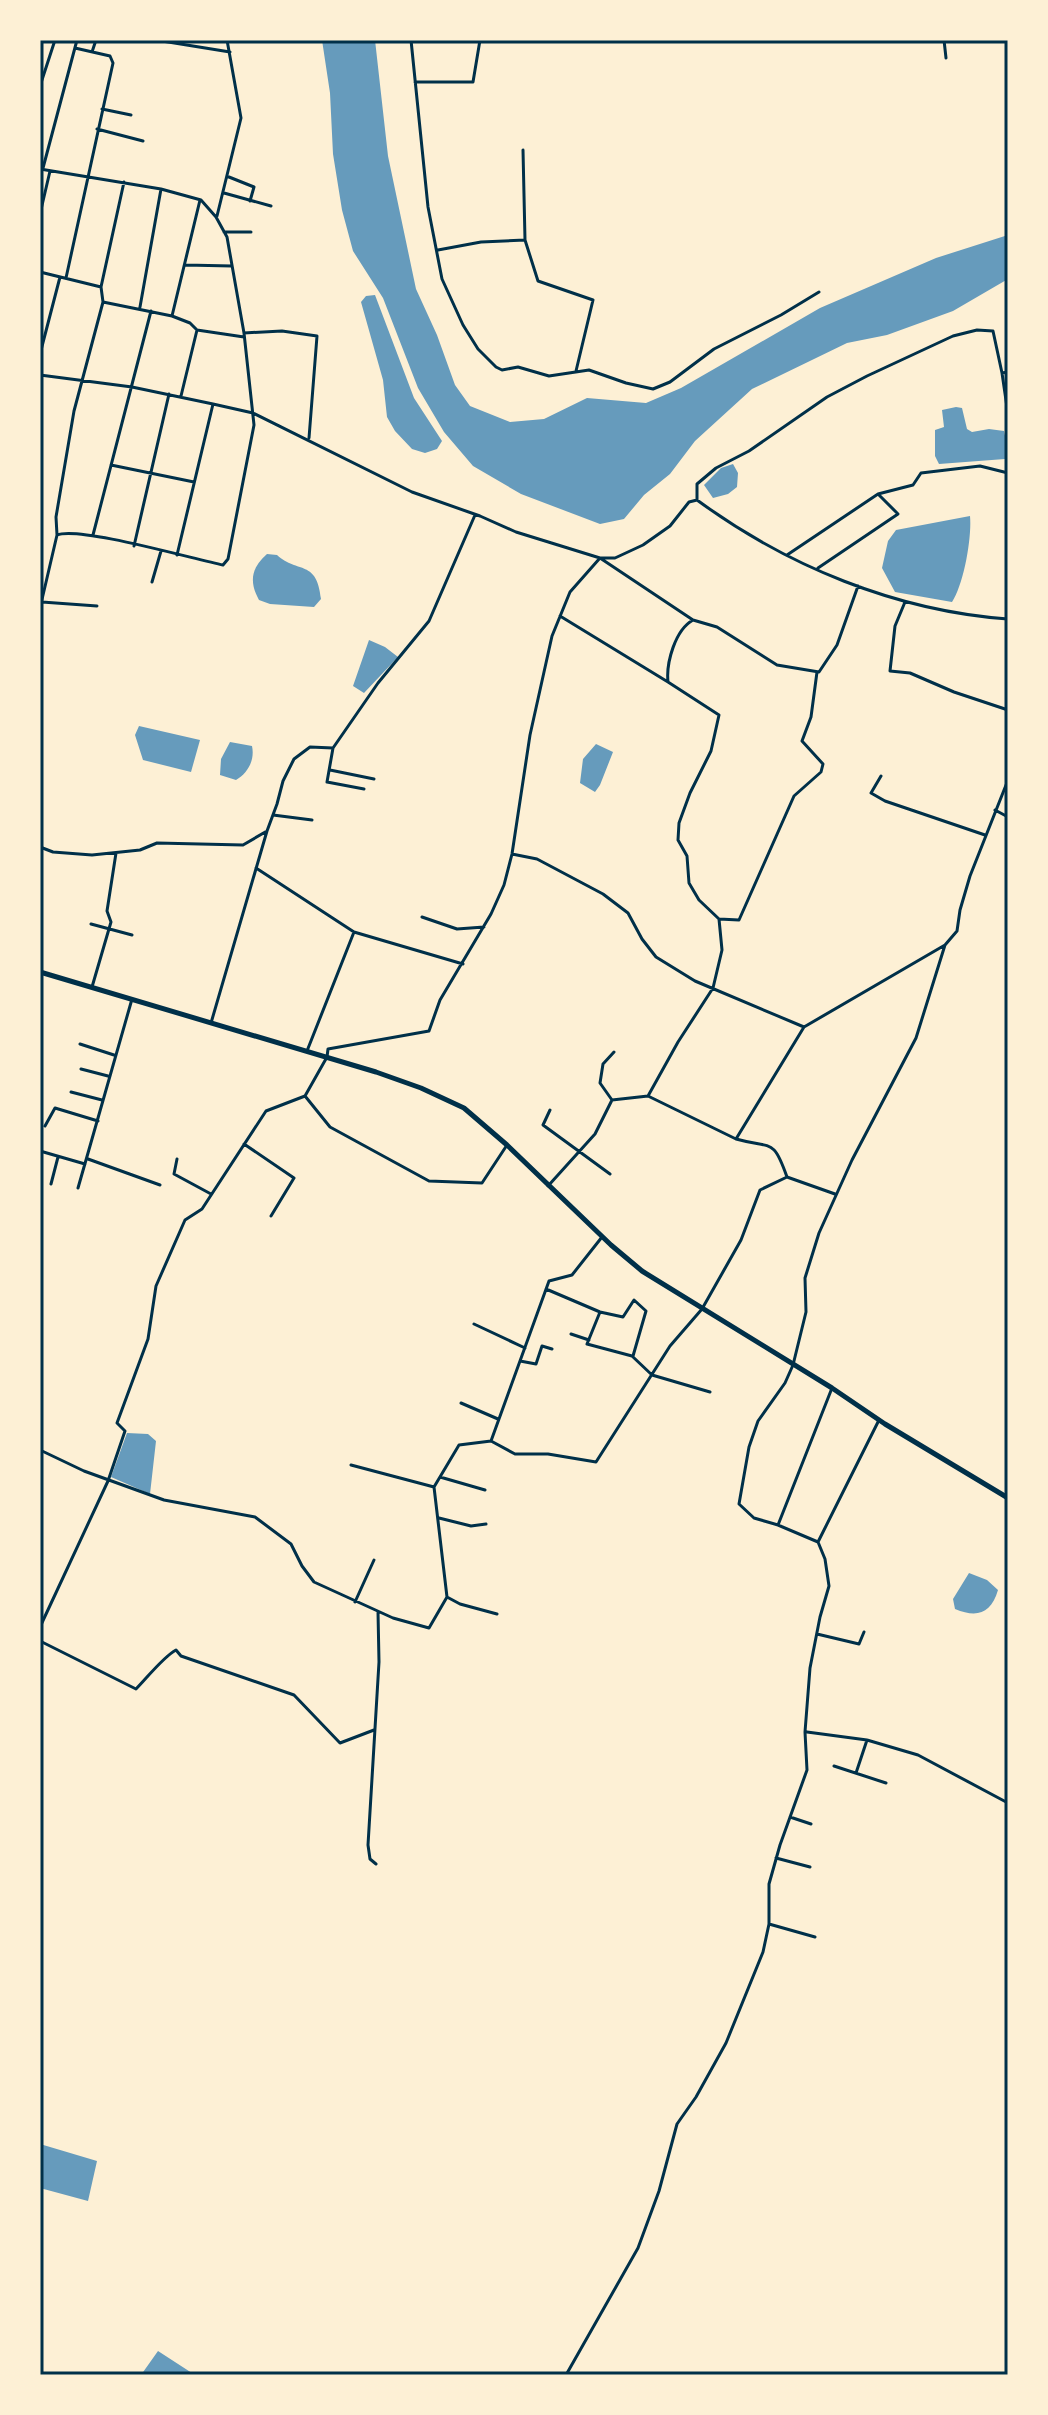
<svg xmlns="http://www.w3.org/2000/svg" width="1048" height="2415" font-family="Rubik,sans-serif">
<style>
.water{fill:#669bbc}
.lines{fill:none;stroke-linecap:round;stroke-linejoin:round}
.minor{stroke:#003049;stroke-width:3}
.trunk{stroke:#003049;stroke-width:5}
.neatline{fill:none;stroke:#003049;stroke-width:3}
</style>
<rect width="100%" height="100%" fill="#fdf0d5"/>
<!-- water -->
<path class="water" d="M 322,40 L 375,40 L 388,156 L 416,289 L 437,335 L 455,385 L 470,406 L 510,422 L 544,419 L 587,398 L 646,403 L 681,388 L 820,308 L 936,258 L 1008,235 L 1008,279 L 953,311 L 887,335 L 847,343 L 752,389 L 695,441 L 670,474 L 644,495 L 624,519 L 600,524 L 521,494 L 473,466 L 444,432 L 418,388 L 383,298 L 353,251 L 342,210 L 333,154 L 330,93 Z
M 375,295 L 414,398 L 442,441 L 437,449 L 425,453 L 412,449 L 395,431 L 387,417 L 383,380 L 361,302 L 366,296 Z
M 956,407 L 962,408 L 967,429 L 972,432 L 989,429 L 1004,431 L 1007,445 L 1005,459 L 939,464 L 935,456 L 935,430 L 944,427 L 942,410 Z
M 733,464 L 738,473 L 737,487 L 728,494 L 713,498 L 704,485 L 721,468 Z
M 970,516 C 972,537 964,584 952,602 L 895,592 L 882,568 L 888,541 L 896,530 Z
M 267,554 L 277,555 C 298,574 317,559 321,599 L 314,607 L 270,604 L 259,600 C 249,582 251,568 267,554 Z
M 369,640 L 385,647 L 398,657 L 364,693 L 353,686 Z
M 139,726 L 200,740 L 191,772 L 143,760 L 135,735 Z
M 230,742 L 252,746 C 255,760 248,773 236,780 L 220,775 L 221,759 Z
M 596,744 L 613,752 L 600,785 L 595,792 L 580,783 L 583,759 Z
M 127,1433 L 148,1434 L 156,1441 L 150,1494 L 111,1477 Z
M 969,1573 L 987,1580 L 998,1590 C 991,1614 977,1618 955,1609 L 953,1599 Z
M 40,2144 L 97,2161 L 88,2201 L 40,2188 Z
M 158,2351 L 195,2375 L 141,2375 Z"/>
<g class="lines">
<!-- minor -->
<path class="minor" d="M 411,40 L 428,207 L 442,279 L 463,325 L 478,349 L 496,367 L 502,370 L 518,367 L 549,376 L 589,370 L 626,383 L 653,389 L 670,382 L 714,349 L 781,315 L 819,292
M 944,40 L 946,58
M 162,41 L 230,52
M 92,52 L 96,40
M 415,82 L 473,82 L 480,40
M 40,86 L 55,40
M 102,109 L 131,115
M 97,129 L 143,141
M 523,150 L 525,240 L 538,281 L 593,300 L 576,371
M 43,168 L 77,40
M 40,169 L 161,189 L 201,200 L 216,217 L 227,237 L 244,333 L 254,425 L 228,559 L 223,565 C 193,559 79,526 57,535 L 40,608
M 229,177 L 254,187 L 250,201
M 224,193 L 271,206
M 40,214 L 50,171
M 217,216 L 241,118 L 227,40
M 224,232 L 251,232
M 438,250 L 481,242 L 525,240
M 185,265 L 232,266
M 40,272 L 101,287 L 103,302 L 172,316 L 190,323 L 197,330 L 244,337
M 66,278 L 113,63 L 110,56 L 75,48
M 101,287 L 124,182
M 140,307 L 161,189
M 172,316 L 200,200
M 244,333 L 282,331 L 317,336 L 309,438
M 40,354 L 60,277
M 1008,372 L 1002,373 L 1008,414
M 40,375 L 132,387 L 213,404
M 181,396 L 197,330
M 111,465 L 194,482
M 697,500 L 697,484 L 716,468 L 749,451 L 827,397 L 867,376 L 953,336 L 977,330 L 993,331 L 1002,373
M 57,535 L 56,517 L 74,411 L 103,302
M 93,535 L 151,311
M 134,546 L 169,394
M 177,555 L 213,404 L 253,413 L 412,492 L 480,516 L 516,532 L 600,558 L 615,558 L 643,545 L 670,526 L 689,502 L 697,500 C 787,566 896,611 1008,619
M 787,555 L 878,494 L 913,485 L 921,473 L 980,466 L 1008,473
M 818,568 L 898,514 L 878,494
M 152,582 L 161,551
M 42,602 L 97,606
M 905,602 L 895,626 L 890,671 L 910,673 L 954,692 L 1008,710
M 560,616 L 668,682
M 333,748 L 327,782 L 364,789
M 330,770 L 374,779
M 881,776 L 871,793 L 885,801 L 985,835
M 995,810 L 1008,817
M 273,815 L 312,820
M 40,847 L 53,852 L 92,855 L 140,850 L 157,843 L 243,845 L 267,831 L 277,804 L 283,781 L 294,759 L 310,747 L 333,748 L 378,683 L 429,621 L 475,515
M 512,854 L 537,859 L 603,894 L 628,913 L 642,939 L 656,957 L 695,981 L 804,1027
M 256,868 L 354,932 L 463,964
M 422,917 L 457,929 L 484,927
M 719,919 L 739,920 L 794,796 L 821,772 L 823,764 L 802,741 L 811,717 L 817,672
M 91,924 L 132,935
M 92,987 L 111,922 L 107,911 L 116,853
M 211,1023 L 267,831
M 80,1044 L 114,1055
M 307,1051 L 354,932
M 81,1069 L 108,1076
M 71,1092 L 102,1100
M 305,1096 L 330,1127 L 429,1181 L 482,1183 L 507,1145
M 648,1096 L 736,1139
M 612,1100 L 600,1083 L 603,1064 L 614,1052
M 550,1110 L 543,1125 L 610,1174
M 45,1126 L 55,1108 L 98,1121
M 244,1144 L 294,1178 L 271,1216
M 40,1151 L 85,1164
M 88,1159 L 160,1185
M 177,1159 L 174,1174 L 211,1194
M 787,1177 C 773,1137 772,1149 736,1139 L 804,1027 L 945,945
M 51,1184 L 58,1157
M 548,1186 L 595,1134 L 612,1100 L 648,1096 L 678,1042 L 713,988 L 722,950 L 719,919 L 699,900 L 689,883 L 687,856 L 678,840 L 679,823 L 690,793 L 711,751 L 719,715 L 668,682 C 666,663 675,630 693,620 L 717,627 L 777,665 L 819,672 L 837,645 L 858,586
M 78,1188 L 132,999
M 546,1289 L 600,1312 L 623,1317 L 634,1300 L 646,1311 L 633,1356
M 600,1312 L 587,1344 L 632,1356 L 652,1375 L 710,1392
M 474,1324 L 525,1348
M 571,1334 L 589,1340
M 520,1361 L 536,1364 L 542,1346 L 552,1349
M 461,1403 L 498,1419
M 491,1441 L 515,1454 L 548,1454 L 596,1462 L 670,1346 L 702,1309 L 741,1240 L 760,1190 L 787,1177 L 835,1194
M 40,1450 L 84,1471 L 164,1500 L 255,1517 L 291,1544 L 302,1566 L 314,1582 L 393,1618 L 429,1628 L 447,1597 L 434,1487 L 459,1445 L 491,1441 L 549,1281 L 572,1275 L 602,1237
M 351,1465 L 434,1487
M 440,1477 L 485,1490
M 439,1518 L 471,1526 L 486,1524
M 778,1525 L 754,1518 L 739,1504 L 749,1447 L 758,1421 L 785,1383 L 793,1365 L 806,1312 L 805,1278 L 819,1233 L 852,1160 L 916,1038 L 945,945 L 957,931 L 960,910 L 970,876 L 1008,780
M 818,1542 L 879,1420
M 447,1597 L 460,1604 L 497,1614
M 355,1602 L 374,1560
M 40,1627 L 108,1481 L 125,1431 L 117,1423 L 148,1339 L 156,1286 L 185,1220 L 202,1209 L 266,1111 L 305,1096 L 327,1057 L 328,1049 L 429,1031 L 440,1000 L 491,914 L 504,885 L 512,854 L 530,735 L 552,636 L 570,592 L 600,558 L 693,620
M 817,1634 L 859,1644 L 864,1632
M 40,1641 L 136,1689 C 147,1678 163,1657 176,1650 L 181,1656 L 294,1695 L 340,1743 L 374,1730
M 807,1732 L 867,1740 L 918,1755 L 1008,1803
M 834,1766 L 886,1783
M 856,1773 L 867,1740
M 790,1817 L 811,1824
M 776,1858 L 810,1867
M 376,1864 L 370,1859 L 368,1845 L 379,1662 L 378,1612
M 769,1924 L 815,1937
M 566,2375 L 638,2248 L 659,2191 L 677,2124 L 696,2097 L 726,2043 L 763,1952 L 769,1924 L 769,1884 L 780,1845 L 807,1770 L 805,1732 L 810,1668 L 820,1617 L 829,1586 L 825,1559 L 818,1542 L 778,1525 L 832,1388"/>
<!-- trunk -->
<path class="trunk" d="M 40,972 L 376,1072 L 421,1088 L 464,1108 L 507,1145 L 611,1245 L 642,1271 L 832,1388 L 885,1424 L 1008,1498"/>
</g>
<!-- border -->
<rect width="1048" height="2415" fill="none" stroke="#fdf0d5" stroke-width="84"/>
<rect x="42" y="42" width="964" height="2331" class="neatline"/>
</svg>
